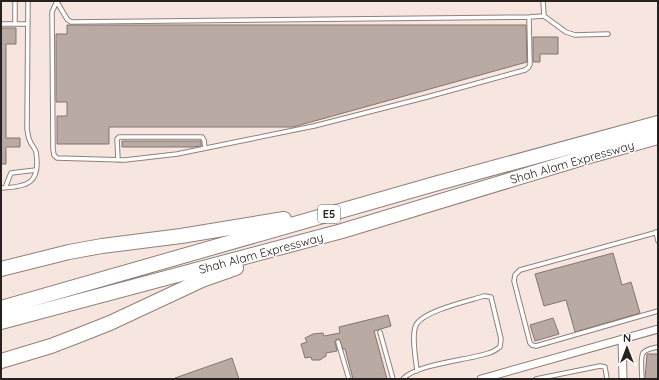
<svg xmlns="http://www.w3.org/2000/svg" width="659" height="380" font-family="Quicksand,sans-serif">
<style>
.building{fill:#b9aaa3;stroke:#84756f}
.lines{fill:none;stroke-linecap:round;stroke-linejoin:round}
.service-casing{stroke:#8f807a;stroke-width:5.5}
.minor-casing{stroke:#8f807a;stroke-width:9}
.motorway-casing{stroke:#8f807a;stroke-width:16}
.service{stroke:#fff;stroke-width:3.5}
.minor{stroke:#fff;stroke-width:7}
.motorway{stroke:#fff;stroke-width:14}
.labels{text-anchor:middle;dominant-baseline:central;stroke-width:3;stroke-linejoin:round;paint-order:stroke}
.shield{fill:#fff;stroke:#686462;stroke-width:1}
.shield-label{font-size:11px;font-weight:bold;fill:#27211f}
.street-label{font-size:12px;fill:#27211f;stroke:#fff}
</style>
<rect width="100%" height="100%" fill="#f7e6e0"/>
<!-- building -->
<path class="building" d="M 67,25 L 526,25 L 527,62 L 293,127 L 109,127 L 109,144 L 57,144 L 57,116 L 67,116 L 67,102 L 56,102 L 56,34 L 67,34 Z
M 1,28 L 16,28 L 16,44 L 6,44 L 6,138 L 20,138 L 20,147 L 6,147 L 6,164 L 1,164 Z
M 533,37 L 558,37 L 558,54 L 540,54 L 540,62 L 533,62 Z
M 122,141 L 201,141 L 201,146 L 193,147 L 122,147 Z
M 613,253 L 622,285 L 631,282 L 640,313 L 575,332 L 566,300 L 544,306 L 535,274 Z
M 388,315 L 391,326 L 374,331 L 387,379 L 353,379 L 345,349 L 343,349 L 339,339 L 337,339 L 335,342 L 337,351 L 326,353 L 326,356 L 320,360 L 312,360 L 311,357 L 305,358 L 301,344 L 307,342 L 305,338 L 313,334 L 323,333 L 324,336 L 340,333 L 339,327 Z
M 553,318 L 559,334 L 535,341 L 530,325 Z
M 647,354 L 658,354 L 658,379 L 645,379 Z
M 232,358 L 239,379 L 175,379 L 175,378 Z"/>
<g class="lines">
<!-- service casing -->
<g class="service-casing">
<path id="service" d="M 57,1 L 52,12 L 53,149 L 54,155 L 57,158 L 125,160 L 177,154 L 314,126 L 427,97 L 525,70 L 528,68 L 530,65 L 529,17
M 57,2 L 67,19 L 71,22 L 529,17 L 544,16 L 543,1
M 544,16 L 566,32 L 575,35 L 608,34
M 1,24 L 28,24
M 15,24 L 15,1
M 118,160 L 117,139 L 119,137 L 202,137 L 204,140 L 205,148
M 1,188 C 28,187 41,183 36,152 C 35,148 31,145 30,141 C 28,138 28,133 27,129 L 28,1
M 5,188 L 11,173 L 36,170
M 656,232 L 658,241
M 658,232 L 520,270 L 515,275 L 514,281 L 530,343 L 532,345 L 536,346 L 658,311
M 380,332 L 393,379
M 338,342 L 349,379
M 403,379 C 416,364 469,360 489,353 C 493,352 497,349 500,347 L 501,339 L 491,297 L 484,296 C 468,301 423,311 416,325 C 411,336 416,359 417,371
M 536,379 L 600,366 L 605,367 L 607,379
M 642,379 C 642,374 640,357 643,353 C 646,349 653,348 658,347"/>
</g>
<!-- minor casing -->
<g class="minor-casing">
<path id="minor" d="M 622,339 L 623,379
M 481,379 L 658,329"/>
</g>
<!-- motorway casing -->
<g class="motorway-casing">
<path id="motorway" d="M 1,269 L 69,252 L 102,246 L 181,236 L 284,219
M 1,308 L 438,183 L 658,123
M 1,322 L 342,231 L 586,157 L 658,137
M 1,361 L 51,346 L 77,336 L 110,323 L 202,280 L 236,268"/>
</g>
<!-- service -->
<use href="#service" class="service"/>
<!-- minor -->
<use href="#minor" class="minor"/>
<!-- motorway -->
<use href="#motorway" class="motorway"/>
</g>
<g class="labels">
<!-- shield labels -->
<rect class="shield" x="318" y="205" width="22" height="18" rx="3"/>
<g class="shield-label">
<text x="329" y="214">E5</text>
</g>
<!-- street labels -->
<g class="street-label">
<text transform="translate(572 162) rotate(-16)">Shah Alam Expressway</text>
<text transform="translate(261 253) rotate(-15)">Shah Alam Expressway</text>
</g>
</g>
<!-- border -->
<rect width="659" height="380" fill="none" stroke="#27211f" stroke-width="4"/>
<!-- north arrow -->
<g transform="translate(627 348)" stroke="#ffffff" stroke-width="3" paint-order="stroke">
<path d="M0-3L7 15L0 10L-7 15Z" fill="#27211f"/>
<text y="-6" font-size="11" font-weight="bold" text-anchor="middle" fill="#27211f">N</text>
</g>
</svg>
